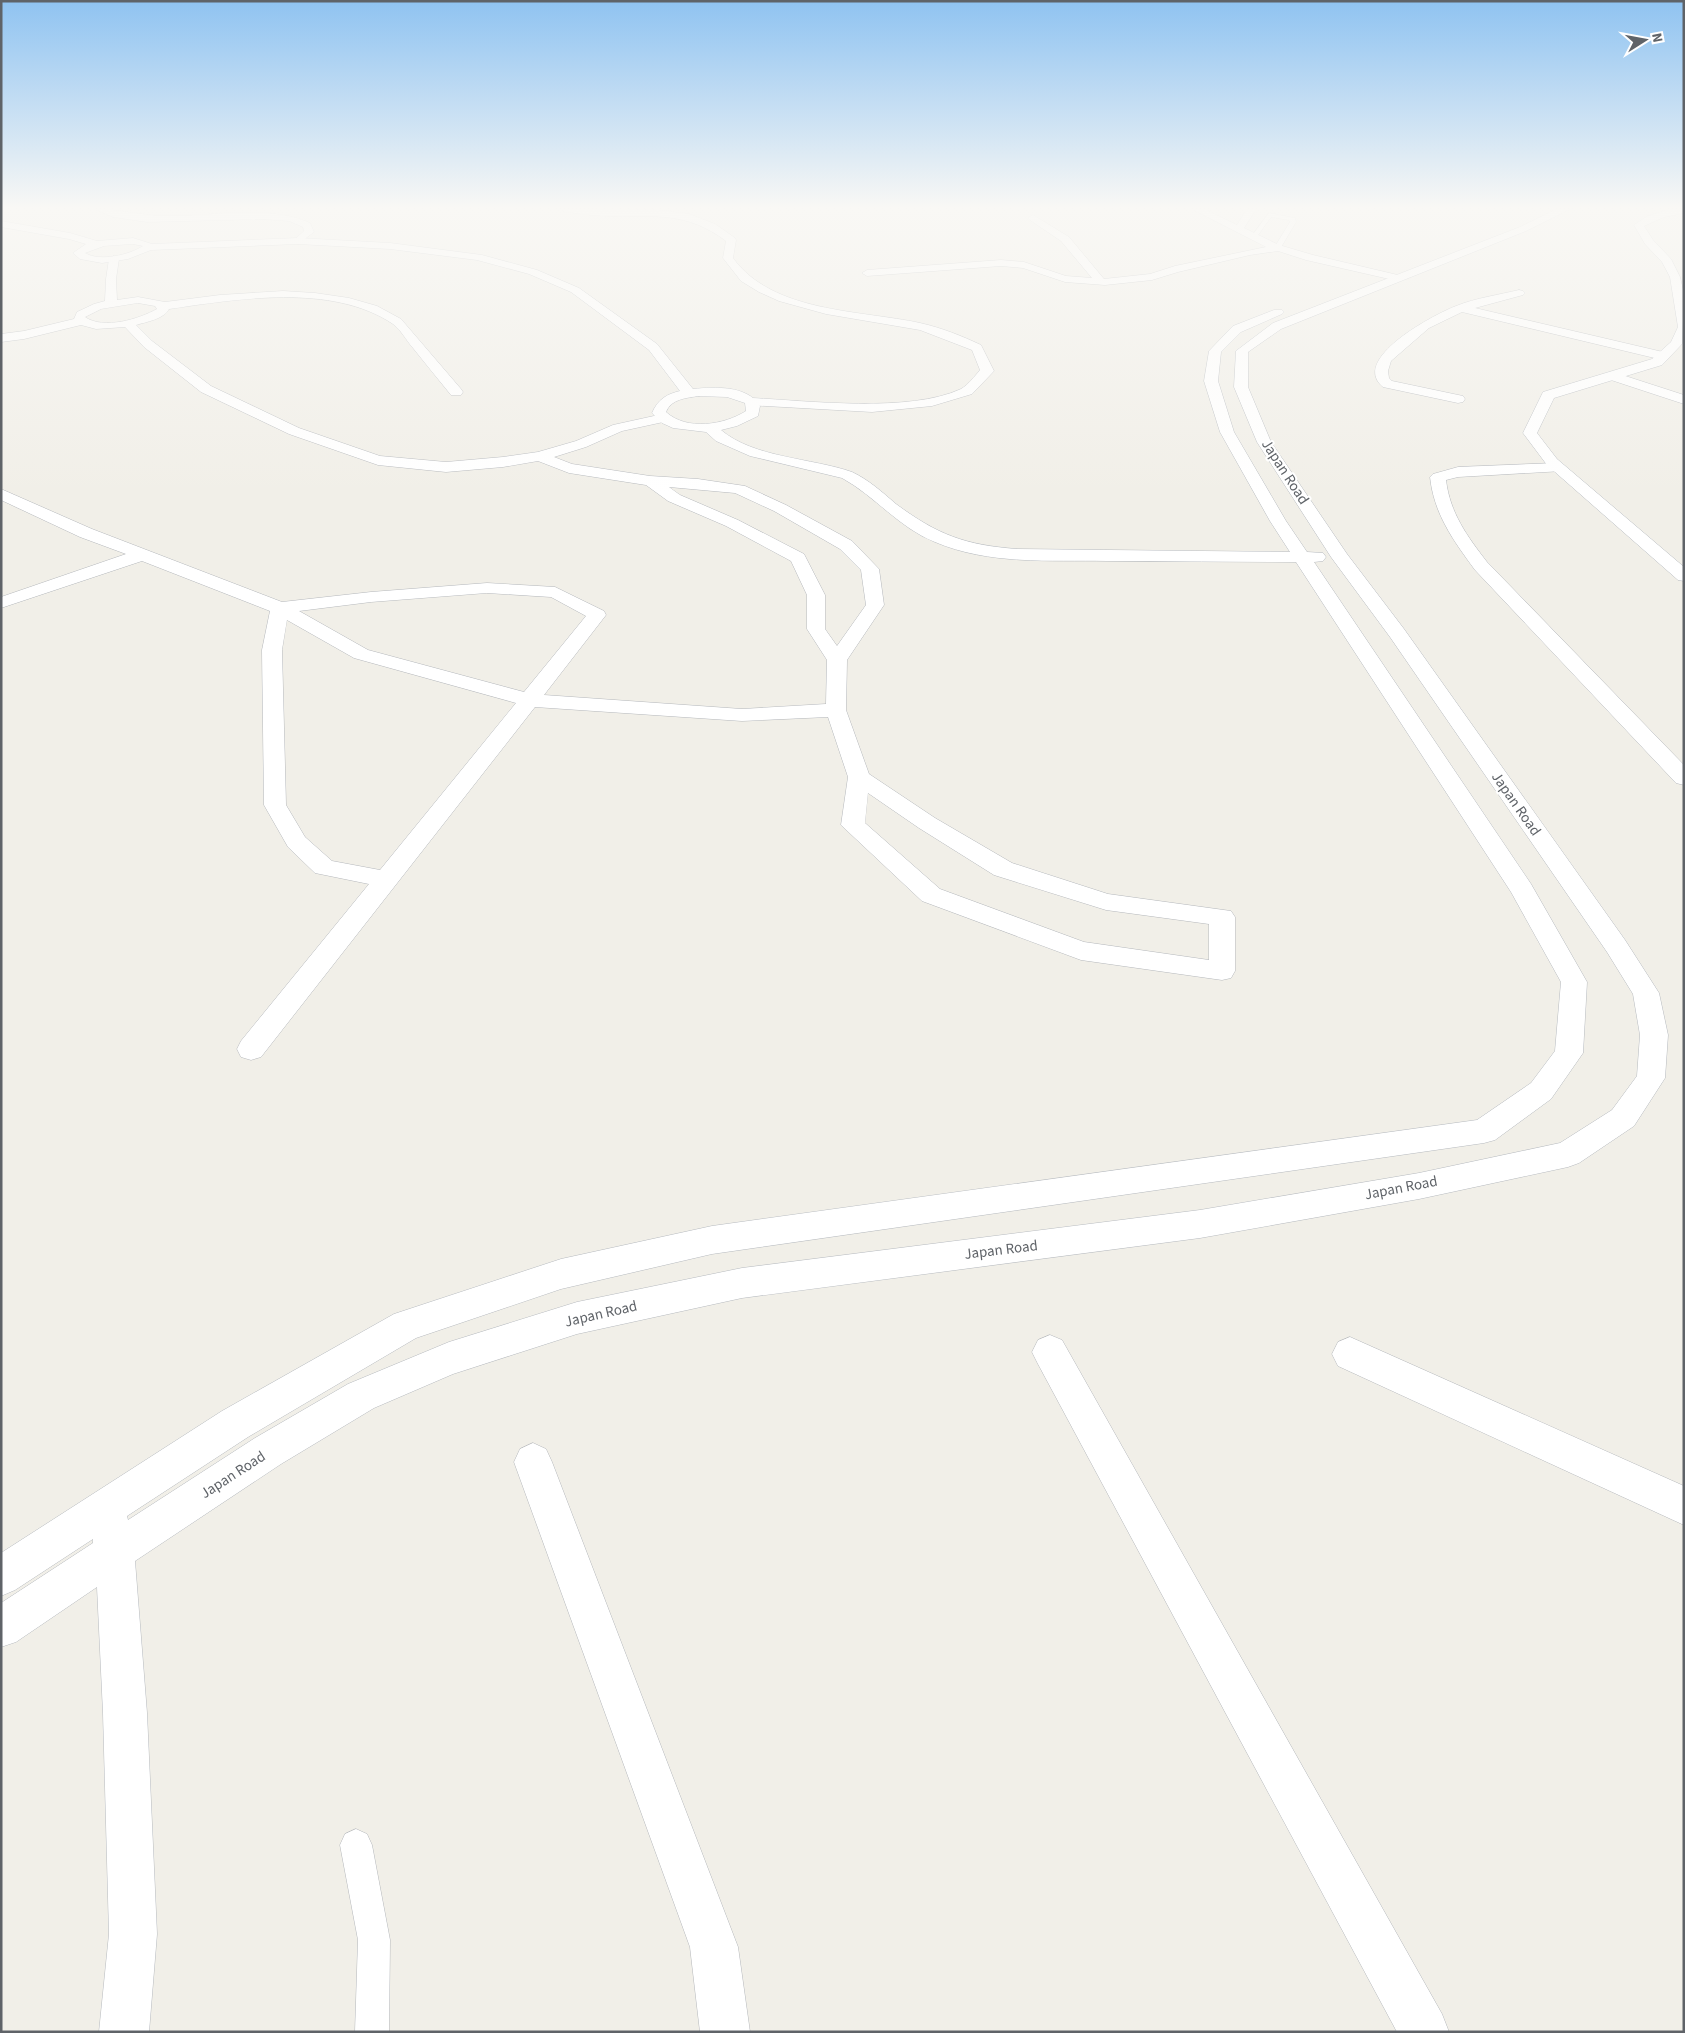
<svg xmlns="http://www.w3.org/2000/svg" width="1685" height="2033" font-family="'Source Sans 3',sans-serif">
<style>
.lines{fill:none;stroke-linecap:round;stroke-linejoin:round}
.lane-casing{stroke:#b5b8bc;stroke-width:1}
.street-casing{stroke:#b5b8bc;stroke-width:1}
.secondary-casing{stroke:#b6babf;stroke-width:1}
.lane{fill:#fff;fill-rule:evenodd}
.street{fill:#fff;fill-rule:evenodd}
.secondary{fill:#fff;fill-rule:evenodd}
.labels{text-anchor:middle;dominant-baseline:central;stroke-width:4;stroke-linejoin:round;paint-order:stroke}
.street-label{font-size:15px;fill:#5f6368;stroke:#fff}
</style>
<rect width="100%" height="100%" fill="#f1efe8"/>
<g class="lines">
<!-- lane casing -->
<g class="lane-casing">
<path id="lane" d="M 1269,213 L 1295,218 L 1296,222 L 1280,249 L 1274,248 L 1290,222 L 1289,220 L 1271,217 L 1256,238 L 1251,237 Z
M 356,1829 L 367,1834 L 372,1845 L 390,1940 L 389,2032 L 355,2032 L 358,1940 L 340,1845 L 345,1834 Z"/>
</g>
<!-- street casing -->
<g class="street-casing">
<path id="street" d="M 95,209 C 119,209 142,216 167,216 C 213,217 266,204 310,223 L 314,232 L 298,244 L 293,241 L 304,231 L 303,227 L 289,221 L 263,219 L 147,222 L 113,217 Z
M 561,209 L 658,210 L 689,214 L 715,224 L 735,238 L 736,240 L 733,258 C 773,313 860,310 920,323 C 942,328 962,336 981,345 L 994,371 L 972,394 L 932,406 L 872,412 L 747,405 L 745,402 L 747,399 L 752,398 C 810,401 909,413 961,389 C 968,385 975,376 980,370 L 972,350 L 920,330 L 826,314 L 779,301 L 759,292 L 741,281 L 723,258 L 726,241 C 686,211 655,217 608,216 C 593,216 579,213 565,212 Z
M 1192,209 L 1204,209 L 1237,225 L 1247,209 L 1256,209 L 1244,228 L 1279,245 L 1313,255 L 1402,276 L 1403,278 L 1398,281 L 1306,260 L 1278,251 L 1250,255 L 1178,272 L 1152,280 L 1105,285 L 1065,282 L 1023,268 L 1001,266 L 867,276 L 862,273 L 867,270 L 1001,260 L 1024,262 L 1066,276 L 1092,278 L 1061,241 L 1030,220 L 1028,218 L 1033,215 L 1069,237 L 1104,279 L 1150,274 L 1175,266 L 1266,247 Z
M 114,256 L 119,259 L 116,279 L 117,300 L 138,297 L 165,302 L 220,295 L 283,291 L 315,293 L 349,298 L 377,306 L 401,319 L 461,389 L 463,392 L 461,395 L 451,395 C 438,379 425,363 413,348 C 406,340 401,330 393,324 C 332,283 237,299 169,309 C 164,319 146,322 136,325 L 152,341 L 211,386 L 299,428 L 380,456 L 446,462 L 503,457 L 538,452 L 576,441 L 613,425 L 663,414 L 668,415 L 670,418 L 668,421 L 622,431 L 586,447 L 554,457 L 572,464 L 650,476 L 698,479 L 745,486 L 786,505 L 852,541 L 879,569 L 884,605 L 847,660 L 846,710 L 869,774 L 935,818 L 1012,863 L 1108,894 L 1231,911 L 1235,917 L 1235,971 L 1231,978 L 1222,980 L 1081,960 L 922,901 L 841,825 L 848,777 L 828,717 L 742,721 L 535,707 L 261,1057 L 251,1060 L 241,1057 L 237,1049 L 241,1041 L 369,884 L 315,873 L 288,847 L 264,805 L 262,650 L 270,611 L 142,561 L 1,608 L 1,597 L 126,554 L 80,537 L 1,500 L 1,489 L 92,529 L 282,602 L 371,592 L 487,583 L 555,587 L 604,611 L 606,615 L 544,695 L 742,709 L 826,704 L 827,660 L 807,629 L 807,595 L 791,561 L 726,526 L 668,501 L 646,485 L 569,473 L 538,461 L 503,467 L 446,472 L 378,465 L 289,434 L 201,392 L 144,347 L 125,327 L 96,329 L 81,325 L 24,339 L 1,342 L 1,334 L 24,331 L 74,319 L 77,312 L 94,304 L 105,301 L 106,279 L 109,259 ZM 138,303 L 155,306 L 157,309 C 139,319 104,330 85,317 L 101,309 ZM 669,487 L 735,493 L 774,511 L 840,549 L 861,570 L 866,605 L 837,646 L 825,629 L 825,595 L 804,554 L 738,520 L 680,495 ZM 487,593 L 551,597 L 586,616 L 524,692 L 368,650 L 299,611 L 371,602 ZM 287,620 L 354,658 L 516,703 L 380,870 L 332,861 L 305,837 L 286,805 L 282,650 ZM 868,793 L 919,828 L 994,875 L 1106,910 L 1209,924 L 1209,960 L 1084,942 L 940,889 L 865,823 Z
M 1519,290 L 1523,291 L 1525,293 L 1523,295 L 1475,308 L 1663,352 L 1669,356 L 1663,360 L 1462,312 L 1429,328 L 1391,361 L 1388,371 L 1389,378 L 1392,381 L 1463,396 L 1465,399 L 1463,402 L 1458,403 L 1383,387 C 1349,359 1435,314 1456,306 C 1476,298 1498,295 1519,290 Z
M 1613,372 L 1684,395 L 1684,404 L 1608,379 L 1606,376 L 1608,373 Z
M 1558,463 L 1563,465 L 1566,468 L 1563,471 L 1458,477 L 1446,480 C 1450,513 1467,536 1487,562 L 1684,765 L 1684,785 L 1676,783 L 1475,570 C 1453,540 1434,514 1430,477 L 1433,474 L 1458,467 Z
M 1050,1335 L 1062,1340 L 1442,2014 L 1449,2032 L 1397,2032 L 1038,1364 L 1032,1352 L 1038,1340 Z
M 1350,1337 L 1684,1486 L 1684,1525 L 1338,1366 L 1332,1354 L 1338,1342 Z
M 533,1443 L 546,1449 L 552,1462 L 738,1947 L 750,2032 L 700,2032 L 690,1947 L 514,1462 L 520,1449 Z"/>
</g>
<!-- secondary casing -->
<g class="secondary-casing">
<path id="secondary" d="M 1557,209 L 1570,209 L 1526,231 L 1281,329 L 1248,352 L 1248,387 L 1271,442 L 1347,554 L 1404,629 L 1625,940 L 1659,993 L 1668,1035 L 1665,1078 L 1634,1126 L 1579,1163 L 1568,1167 L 1419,1199 L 1200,1238 L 742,1298 L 577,1334 L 453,1374 L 374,1408 L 281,1464 L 135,1561 L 147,1713 L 157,1934 L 149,2032 L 99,2032 L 109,1934 L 103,1713 L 97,1587 L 16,1642 L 1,1647 L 1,1603 L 93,1543 L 93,1539 L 15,1590 L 1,1596 L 1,1553 L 222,1411 L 394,1314 L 561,1259 L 712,1226 L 1477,1120 L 1531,1083 L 1555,1051 L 1561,982 L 1511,892 L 1296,562 C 1233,562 1170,561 1107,561 C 1050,560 989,565 935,542 C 899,528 875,496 842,478 L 750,456 L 716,441 L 706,432 L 673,428 L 662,423 L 652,413 C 658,399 667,394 680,391 L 649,350 L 571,292 L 529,274 L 477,260 L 390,249 L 298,244 L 151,250 L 128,259 L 102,263 L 80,259 L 73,253 L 86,244 L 69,239 L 1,227 L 1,221 L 70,233 L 97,241 L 133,238 L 152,244 L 298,238 L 390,243 L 482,255 L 537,270 L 579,288 L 657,344 L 693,389 C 715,387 747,385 760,406 L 758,416 L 737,426 L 721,430 C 754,458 812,458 852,472 C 869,480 882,492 896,504 C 938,535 965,545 1017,549 L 1290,552 L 1270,521 L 1220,432 L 1204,381 L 1209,351 L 1233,326 L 1274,310 L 1282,310 L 1284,312 L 1282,314 L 1241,332 L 1221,352 L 1218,381 L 1234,432 L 1286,521 L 1307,552 L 1323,553 L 1326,557 L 1323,561 L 1314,562 L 1531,884 L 1587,982 L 1583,1053 L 1551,1099 L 1495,1140 L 1484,1143 L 712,1254 L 561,1289 L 416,1338 L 248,1437 L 127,1516 L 128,1520 L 255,1438 L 348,1384 L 449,1342 L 577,1302 L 742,1268 L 1200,1210 L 1419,1173 L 1560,1143 L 1612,1110 L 1637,1076 L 1640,1035 L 1633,994 L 1607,952 L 1390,637 L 1331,557 L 1257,442 L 1234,387 L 1236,351 L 1273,323 L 1520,227 ZM 133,244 L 143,246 C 129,255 100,262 85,253 L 104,246 ZM 699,396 L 727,397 L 745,403 L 746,411 C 724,425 687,431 666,412 C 671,399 686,398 699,396 Z
M 1670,209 L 1684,209 L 1684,213 L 1664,217 L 1644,226 L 1653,240 L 1671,259 L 1680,277 L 1684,294 L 1682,344 L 1662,365 L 1554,398 L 1537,433 L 1557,459 L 1684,567 L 1684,581 L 1678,580 L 1547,465 L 1523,433 L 1543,392 L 1652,359 L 1671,342 L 1678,327 L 1670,277 L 1662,262 L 1645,244 L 1634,225 L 1646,217 Z"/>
</g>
<!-- lane -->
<use href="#lane" class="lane"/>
<!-- street -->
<use href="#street" class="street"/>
<!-- secondary -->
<use href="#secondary" class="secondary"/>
</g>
<!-- sky -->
<linearGradient id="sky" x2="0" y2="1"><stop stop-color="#8fc3f1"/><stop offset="0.42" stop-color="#f9f8f5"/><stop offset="1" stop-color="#f9f8f5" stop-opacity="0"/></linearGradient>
<rect width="1685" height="494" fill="url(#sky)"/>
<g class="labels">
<!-- street labels -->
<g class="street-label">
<text transform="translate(1285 472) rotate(57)">Japan Road</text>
<text transform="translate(1516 804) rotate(55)">Japan Road</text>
<text transform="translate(1401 1188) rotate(-11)">Japan Road</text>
<text transform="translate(1001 1250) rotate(-7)">Japan Road</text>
<text transform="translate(601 1314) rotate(-13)">Japan Road</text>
<text transform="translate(233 1475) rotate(-33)">Japan Road</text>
</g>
</g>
<!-- border -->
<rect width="1685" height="2033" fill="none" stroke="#5f6368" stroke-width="5"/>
<!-- north arrow -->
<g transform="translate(1645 40) rotate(79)" stroke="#ffffff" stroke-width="4" paint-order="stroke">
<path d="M0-4L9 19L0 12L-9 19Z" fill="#5f6368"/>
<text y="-8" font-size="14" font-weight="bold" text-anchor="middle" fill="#5f6368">N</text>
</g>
</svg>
